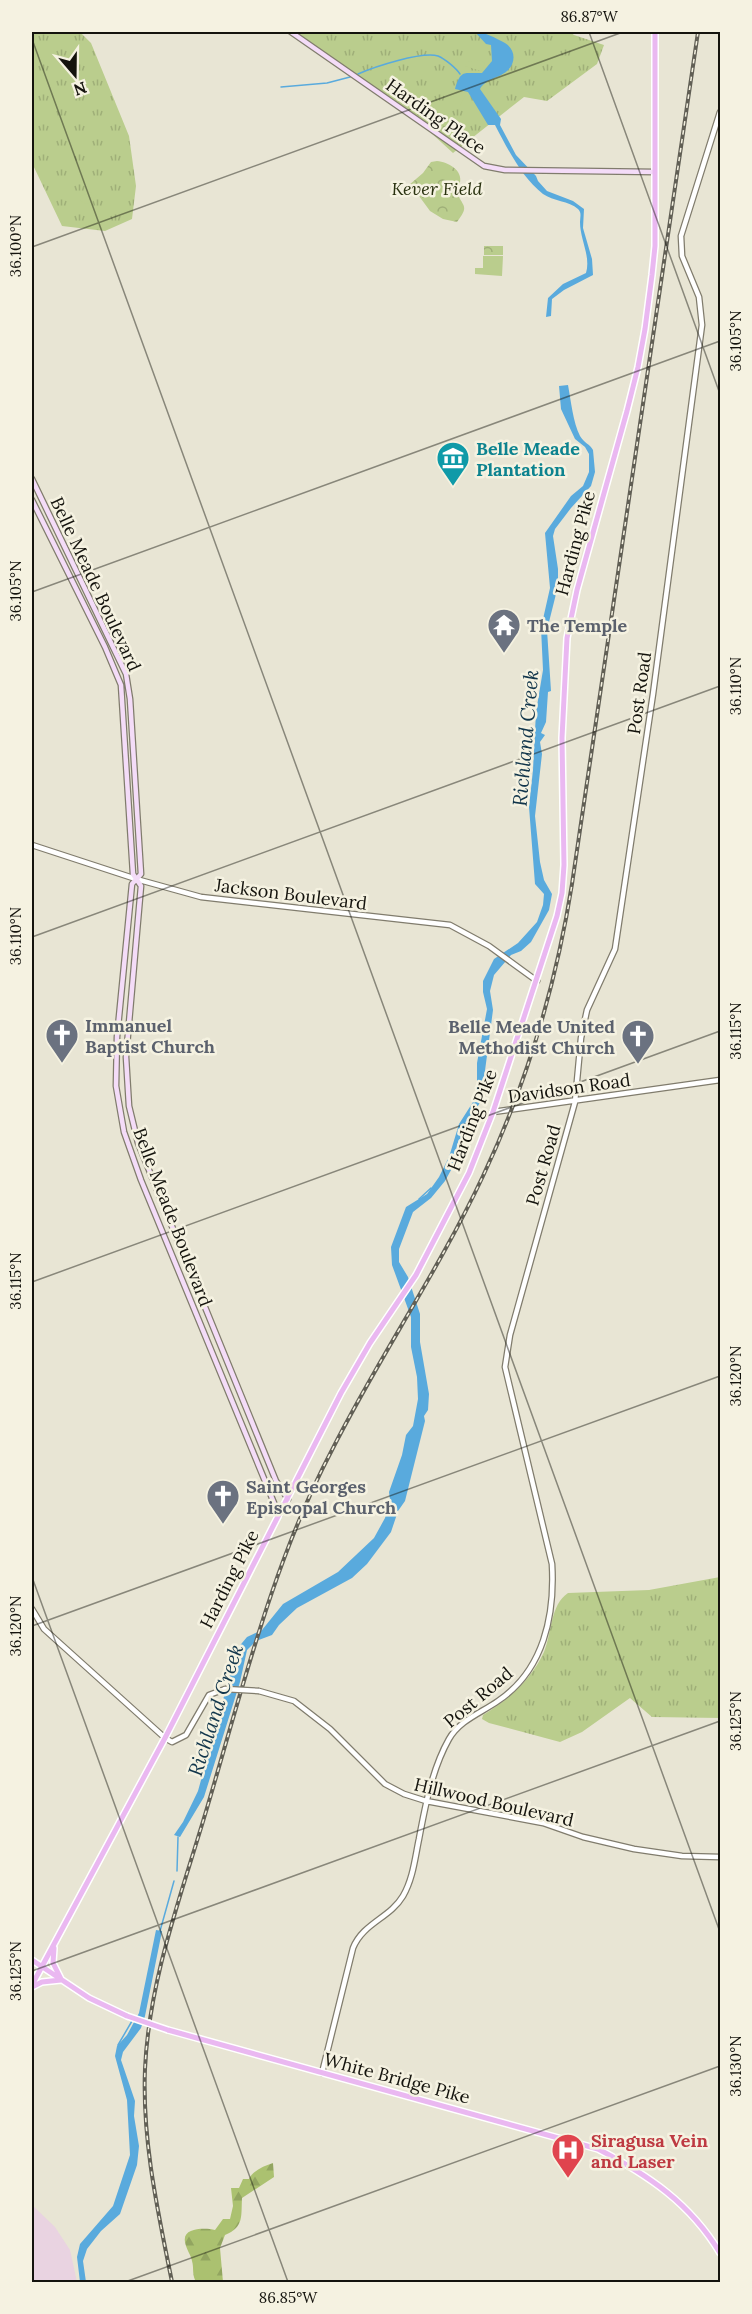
<svg xmlns="http://www.w3.org/2000/svg" width="752" height="2314" font-family="Lora,serif">
<style>
.medical{fill:#e9d3e1}
.grass{fill:url(#grass-tufts)}
.forest{fill:url(#forest-firs)}
.park{fill:url(#park-crowns)}
.pitch{fill:#bacd8d}
.water{fill:#59aadd}
.lines{fill:none;stroke-linecap:round;stroke-linejoin:round}
.stream{stroke:#59aadd;stroke-width:1.5}
.tertiary-casing{stroke:#807c6d;stroke-width:7}
.secondary-casing{stroke:#807c6d;stroke-width:7}
.primary-casing{stroke:#fff;stroke-width:8}
.tertiary{stroke:#fff;stroke-width:4.5}
.secondary{stroke:#f4dcf8;stroke-width:4.5}
.primary{stroke:#eab8f1;stroke-width:5}
.rail-casing{stroke:#615f55;stroke-width:4}
.rail{stroke:#f5f2e1;stroke-width:1.5;stroke-dasharray:4.5;stroke-linecap:butt}
.tertiary-bridge-casing{stroke:#807c6d;stroke-width:7;stroke-linecap:butt}
.primary-bridge-casing{stroke:#fff;stroke-width:8;stroke-linecap:butt}
.tertiary-bridge{stroke:#fff;stroke-width:4.5}
.primary-bridge{stroke:#eab8f1;stroke-width:5}
.ticks{fill:none;stroke:#14130d;stroke-width:1.5;stroke-opacity:0.45}
.labels{text-anchor:middle;dominant-baseline:central;stroke-width:5;stroke-linejoin:round;paint-order:stroke}
.street-label{font-size:18px;fill:#14130d;stroke:#f5f2e1}
.park-label{font-size:18px;font-style:italic;fill:#2a3210;stroke:#f5f2e1}
.culture-label{font-size:18px;font-weight:bold;fill:#0d838f;stroke:#f5f2e1;text-anchor:start}
.worship-label{font-size:18px;font-weight:bold;fill:#5b616d;stroke:#f5f2e1;text-anchor:start}
.health-label{font-size:18px;font-weight:bold;fill:#be3a42;stroke:#f5f2e1;text-anchor:start}
.water-label{font-size:20px;font-style:italic;fill:#12364b;stroke:#f5f2e1}
.neatline{fill:none;stroke:#14130d;stroke-width:2}
.ticks-label{font-size:15px;text-anchor:middle;fill:#14130d}
</style>
<defs>
<pattern id="grass-tufts" width="24" height="20" patternUnits="userSpaceOnUse" patternTransform="scale(1.5)"><rect width="24" height="20" fill="#bacd8d"/><path d="M3 7l-1-3M5 7V3M7 7l1-3M15 17l-1-3M17 17v-4M19 17l1-3" fill="none" stroke="#9faf78"/></pattern>
<pattern id="forest-firs" width="22" height="20" patternUnits="userSpaceOnUse" patternTransform="scale(1.5)"><rect width="22" height="20" fill="#abc170"/><path d="M5 1l3.5 6h-7zM16 11l3.5 6h-7z" fill="#92a560"/></pattern>
<pattern id="park-crowns" width="20" height="18" patternUnits="userSpaceOnUse" patternTransform="scale(1.5)"><rect width="20" height="18" fill="#bacd8d"/><path d="M2 6a3 3 0 1 1 6 0M12 15a3 3 0 1 1 6 0" fill="none" stroke="#9faf78"/></pattern>
</defs>
<rect width="100%" height="100%" fill="#e8e5d4"/>
<!-- medical -->
<path class="medical" d="M 32,2205 L 55,2227 L 70,2250 L 77,2282 L 32,2282 Z"/>
<!-- grass -->
<path class="grass" d="M 32,32 L 80,32 L 91,43 L 129,136 L 136,186 L 132,219 L 105,231 L 62,226 L 32,163 Z
M 294,32 L 570,32 L 574,35 L 604,45 L 597,64 L 547,101 L 524,97 L 453,153 L 407,111 Z
M 720,1577 L 720,1718 L 652,1717 L 630,1698 L 582,1732 L 560,1742 L 489,1723 L 482,1719 L 483,1715 C 509,1699 531,1680 544,1652 C 552,1633 550,1605 568,1593 L 649,1590 Z"/>
<!-- forest -->
<path class="forest" d="M 273,2163 L 274,2177 L 242,2198 C 241,2217 244,2227 225,2235 L 220,2248 L 223,2282 L 192,2282 L 195,2280 C 192,2272 194,2268 192,2261 C 191,2255 186,2249 185,2242 C 182,2227 206,2228 215,2230 L 223,2219 L 230,2219 L 233,2206 L 231,2188 L 239,2188 L 243,2179 L 249,2179 C 252,2171 264,2166 273,2163 Z"/>
<!-- park -->
<path class="park" d="M 437,161 C 448,162 463,170 460,183 C 459,186 457,189 457,193 C 464,208 469,206 457,222 L 443,219 L 430,211 L 419,196 L 408,192 L 409,185 L 423,173 L 431,162 Z
M 484,246 L 503,246 L 503,255 L 484,255 Z"/>
<!-- pitch -->
<path class="pitch" d="M 482,60 L 485,64 L 481,71 L 465,66 L 467,62 Z
M 453,92 L 463,92 L 466,94 L 460,106 L 457,106 L 450,95 Z
M 91,192 L 97,195 L 92,202 L 87,204 L 80,201 L 81,196 Z
M 483,256 L 503,256 L 502,276 L 475,274 L 475,268 L 483,268 Z"/>
<!-- water -->
<path class="water" d="M 475,32 C 486,32 495,38 505,43 C 516,50 516,63 507,71 C 498,79 486,78 480,89 L 501,119 L 500,125 L 516,155 L 536,176 L 538,181 L 547,191 L 573,201 L 584,209 L 583,228 L 592,259 L 593,275 L 564,290 L 552,299 L 551,316 L 546,317 L 548,298 L 563,284 L 586,273 C 591,256 580,240 580,222 C 580,217 582,213 578,209 C 569,201 553,201 543,194 C 522,178 507,148 495,125 L 488,125 L 468,92 L 455,89 C 461,68 465,74 482,73 L 492,61 L 491,45 L 486,44 Z
M 568,385 C 571,401 573,422 580,436 C 584,443 590,444 593,450 L 595,472 L 591,486 L 571,508 L 555,529 L 553,536 L 558,569 L 558,586 L 547,630 L 551,691 L 548,692 L 546,722 L 541,733 L 545,735 L 540,742 L 542,754 L 535,816 L 540,862 L 544,880 L 552,894 L 549,910 L 531,942 L 521,951 L 511,955 L 494,975 L 490,991 L 493,1010 L 481,1101 L 469,1120 L 456,1161 L 445,1181 L 431,1198 L 413,1212 L 399,1249 L 399,1262 L 408,1277 L 420,1314 L 420,1342 L 429,1394 L 428,1410 L 424,1416 L 425,1421 L 405,1501 L 398,1511 L 391,1532 L 367,1564 L 352,1578 L 297,1608 L 279,1625 L 272,1635 L 256,1641 L 247,1650 L 240,1682 L 204,1797 L 180,1837 L 174,1835 L 183,1822 L 198,1791 L 237,1649 L 247,1637 L 262,1630 L 283,1604 L 338,1572 L 374,1538 L 385,1518 L 390,1500 L 389,1492 L 402,1455 L 406,1435 L 413,1426 L 418,1399 L 417,1377 L 411,1347 L 411,1317 L 392,1265 L 391,1247 L 406,1207 L 427,1194 L 439,1177 L 449,1157 L 459,1124 L 473,1102 L 477,1086 L 477,1063 L 487,1009 L 483,992 L 483,981 L 494,959 L 518,943 L 537,922 L 543,905 L 544,894 L 535,884 L 529,807 L 533,770 L 536,712 L 543,670 L 541,628 L 550,588 L 545,533 L 571,496 L 583,486 L 589,472 L 589,454 L 585,447 L 575,439 L 561,409 L 559,386 Z
M 156,1930 L 162,1931 L 145,2016 L 141,2028 L 123,2052 L 121,2060 L 135,2101 L 134,2116 L 139,2146 L 137,2165 L 120,2214 L 101,2231 L 87,2249 L 83,2261 L 86,2282 L 80,2282 L 77,2257 L 80,2244 L 113,2206 L 130,2155 L 127,2100 L 115,2056 L 117,2046 L 127,2035 L 139,2013 Z"/>
<g class="lines">
<!-- stream -->
<path class="stream" d="M 358,74 C 374,67 422,51 438,56 C 445,59 456,68 460,74
M 281,87 L 327,83 L 350,77
M 419,1199 L 431,1188
M 177,1871 L 178,1837
M 160,1931 L 174,1881
M 118,2045 L 132,2021"/>
<!-- tertiary casing -->
<g class="tertiary-casing">
<path id="tertiary" d="M 32,845 L 136,879 L 201,897 L 450,925 L 489,946 L 537,981
M 493,1112 L 720,1080
M 32,1609 L 44,1629 L 165,1738 L 172,1742 L 186,1735 L 209,1695 L 225,1689
M 259,1691 L 294,1701 L 330,1729 L 385,1784 L 404,1794 L 426,1801 L 543,1823 L 583,1837 L 634,1849 L 682,1856 L 720,1857
M 322,2073 L 353,1948 C 363,1923 390,1918 403,1896 C 413,1879 415,1858 419,1839 C 425,1807 432,1769 449,1739 C 460,1720 481,1713 498,1701 C 544,1670 555,1615 552,1564 L 505,1367 L 510,1335 L 575,1102 L 581,1038 L 587,1010 L 615,949 L 653,694 L 702,325 L 699,297 L 682,256 L 681,236 L 720,112"/>
</g>
<!-- secondary casing -->
<g class="secondary-casing">
<path id="secondary" d="M 291,32 L 484,166 L 505,170 L 655,172
M 32,479 L 126,674 L 130,699 L 141,874 L 132,884 L 117,1037 L 116,1086 L 124,1132 L 141,1180 L 279,1515
M 32,500 L 105,647 L 121,685 L 133,874 L 141,886 L 126,1057 L 129,1106 L 138,1143 L 276,1481 L 288,1499"/>
</g>
<!-- primary casing -->
<g class="primary-casing">
<path id="primary" d="M 54,1948 L 53,1963 L 61,1979
M 32,1960 L 89,1998 L 127,2016
M 32,1985 L 165,1738 L 341,1393 L 370,1343 L 416,1275 L 469,1173 L 493,1112 L 557,916 L 562,893 L 564,865 L 562,738 L 567,638 L 577,590 L 627,411 L 638,367 L 645,329 L 652,275 L 655,246 L 655,32
M 32,1987 L 42,1982 L 61,1980
M 168,2030 L 598,2149 C 648,2175 690,2203 720,2253"/>
</g>
<!-- tertiary -->
<use href="#tertiary" class="tertiary"/>
<!-- secondary -->
<use href="#secondary" class="secondary"/>
<!-- primary -->
<use href="#primary" class="primary"/>
<!-- rail casing -->
<g class="rail-casing">
<path id="rail" d="M 172,2282 C 158,2212 142,2141 145,2069 C 149,1979 182,1893 207,1808 C 243,1687 273,1562 332,1450 C 379,1357 439,1270 483,1176 C 527,1083 556,985 572,884 L 698,32"/>
</g>
<!-- rail -->
<use href="#rail" class="rail"/>
<!-- tertiary-bridge casing -->
<g class="tertiary-bridge-casing">
<path id="tertiary-bridge" d="M 225,1689 L 259,1691"/>
</g>
<!-- primary-bridge casing -->
<g class="primary-bridge-casing">
<path id="primary-bridge" d="M 127,2016 L 168,2030"/>
</g>
<!-- tertiary-bridge -->
<use href="#tertiary-bridge" class="tertiary-bridge"/>
<!-- primary-bridge -->
<use href="#primary-bridge" class="primary-bridge"/>
</g>
<!-- ticks -->
<path class="ticks" d="M 589,32 L 720,394M 32,39 L 720,1932M 32,247 L 623,32M 32,592 L 720,341M 32,937 L 720,686M 32,1282 L 720,1031M 32,1577 L 288,2282M 32,1626 L 720,1376M 32,1971 L 720,1721M 125,2282 L 720,2066"/>
<!-- icons -->
<defs>
<g id="museum-pin" transform="scale(1.725)"><path d="M0 17L-7.5 6A9.5 9.5 0 1 1 7.5 6Z" fill="#0f9aa8" stroke="#f5f2e1"/><path d="M0-6L6-3V-2H-6V-3ZM-5-1h2V3h-2ZM-1-1h2V3h-2ZM3-1h2V3H3ZM-6 4H6V6H-6Z" fill="#fff"/></g>
<g id="temple-pin" transform="scale(1.725)"><path d="M0 17L-7.5 6A9.5 9.5 0 1 1 7.5 6Z" fill="#6b7280" stroke="#f5f2e1"/><path d="M0-6L5-2H3V0L6.5 2.5H4V6H1.5V3h-3V6H-4V2.5H-6.5L-3 0V-2H-5Z" fill="#fff"/></g>
<g id="church-pin" transform="scale(1.725)"><path d="M0 17L-7.5 6A9.5 9.5 0 1 1 7.5 6Z" fill="#6b7280" stroke="#f5f2e1"/><path d="M-1.2-6h2.4v3.5h3.3v2.4h-3.3V6h-2.4V-.1h-3.3v-2.4h3.3Z" fill="#fff"/></g>
<g id="hospital-pin" transform="scale(1.725)"><path d="M0 17L-7.5 6A9.5 9.5 0 1 1 7.5 6Z" fill="#e0444e" stroke="#f5f2e1"/><path d="M-5-5h3v3.5h4V-5h3V5h-3V1.5h-4V5h-3Z" fill="#fff"/></g>
</defs>
<g fill-rule="evenodd">
<use href="#museum-pin" x="453" y="458"/>
<use href="#temple-pin" x="504" y="625"/>
<use href="#church-pin" x="62" y="1035"/>
<use href="#church-pin" x="638" y="1036"/>
<use href="#church-pin" x="223" y="1496"/>
<use href="#hospital-pin" x="568" y="2150"/>
</g>
<g class="labels">
<!-- street labels -->
<g class="street-label">
<text transform="translate(436 116) rotate(35)">Harding Place</text>
<text transform="translate(575 543) rotate(-75)">Harding Pike</text>
<text transform="translate(96 584) rotate(65)">Belle Meade Boulevard</text>
<text transform="translate(639 693) rotate(-82)">Post Road</text>
<text transform="translate(291 894) rotate(7)">Jackson Boulevard</text>
<text transform="translate(569 1088) rotate(-8)">Davidson Road</text>
<text transform="translate(472 1120) rotate(-69)">Harding Pike</text>
<text transform="translate(543 1165) rotate(-74)">Post Road</text>
<text transform="translate(173 1217) rotate(69)">Belle Meade Boulevard</text>
<text transform="translate(229 1579) rotate(-63)">Harding Pike</text>
<text transform="translate(478 1697) rotate(-40)">Post Road</text>
<text transform="translate(494 1802) rotate(13)">Hillwood Boulevard</text>
<text transform="translate(397 2078) rotate(15)">White Bridge Pike</text>
</g>
<!-- park labels -->
<g class="park-label">
<text x="437" y="188">Kever Field</text>
</g>
<!-- culture labels -->
<g class="culture-label">
<text x="476" y="448">Belle Meade<tspan x="476" dy="21">Plantation</tspan></text>
</g>
<!-- worship labels -->
<g class="worship-label">
<text x="527" y="625">The Temple</text>
<text x="85" y="1025">Immanuel<tspan x="85" dy="21">Baptist Church</tspan></text>
<text x="615" y="1026" text-anchor="end">Belle Meade United<tspan x="615" dy="21">Methodist Church</tspan></text>
<text x="246" y="1486">Saint Georges<tspan x="246" dy="21">Episcopal Church</tspan></text>
</g>
<!-- health labels -->
<g class="health-label">
<text x="591" y="2140">Siragusa Vein<tspan x="591" dy="21">and Laser</tspan></text>
</g>
<!-- water labels -->
<g class="water-label">
<text transform="translate(525 738) rotate(-85)">Richland Creek</text>
<text transform="translate(215 1710) rotate(-72)">Richland Creek</text>
</g>
</g>
<!-- border -->
<rect width="752" height="2314" fill="none" stroke="#f5f2e1" stroke-width="66"/>
<!-- north arrow -->
<g transform="translate(75 75) rotate(160)" stroke="#f5f2e1" stroke-width="4.5" paint-order="stroke">
<path d="M0-4.5L10 22L0 15L-10 22Z" fill="#14130d"/>
<text y="-9" font-size="16" font-weight="bold" text-anchor="middle" fill="#14130d">N</text>
</g>
<rect x="33" y="33" width="686" height="2248" class="neatline"/>
<g class="ticks-label">
<text x="589" y="22">86.87°W</text>
<text transform="translate(16 246) rotate(-90)" y="5">36.100°N</text>
<text transform="translate(736 341) rotate(-90)" y="5">36.105°N</text>
<text transform="translate(16 591) rotate(-90)" y="5">36.105°N</text>
<text transform="translate(736 686) rotate(-90)" y="5">36.110°N</text>
<text transform="translate(16 936) rotate(-90)" y="5">36.110°N</text>
<text transform="translate(736 1031) rotate(-90)" y="5">36.115°N</text>
<text transform="translate(16 1281) rotate(-90)" y="5">36.115°N</text>
<text transform="translate(736 1376) rotate(-90)" y="5">36.120°N</text>
<text transform="translate(16 1626) rotate(-90)" y="5">36.120°N</text>
<text transform="translate(736 1721) rotate(-90)" y="5">36.125°N</text>
<text transform="translate(16 1971) rotate(-90)" y="5">36.125°N</text>
<text transform="translate(736 2066) rotate(-90)" y="5">36.130°N</text>
<text x="288" y="2303">86.85°W</text>
</g>
</svg>
